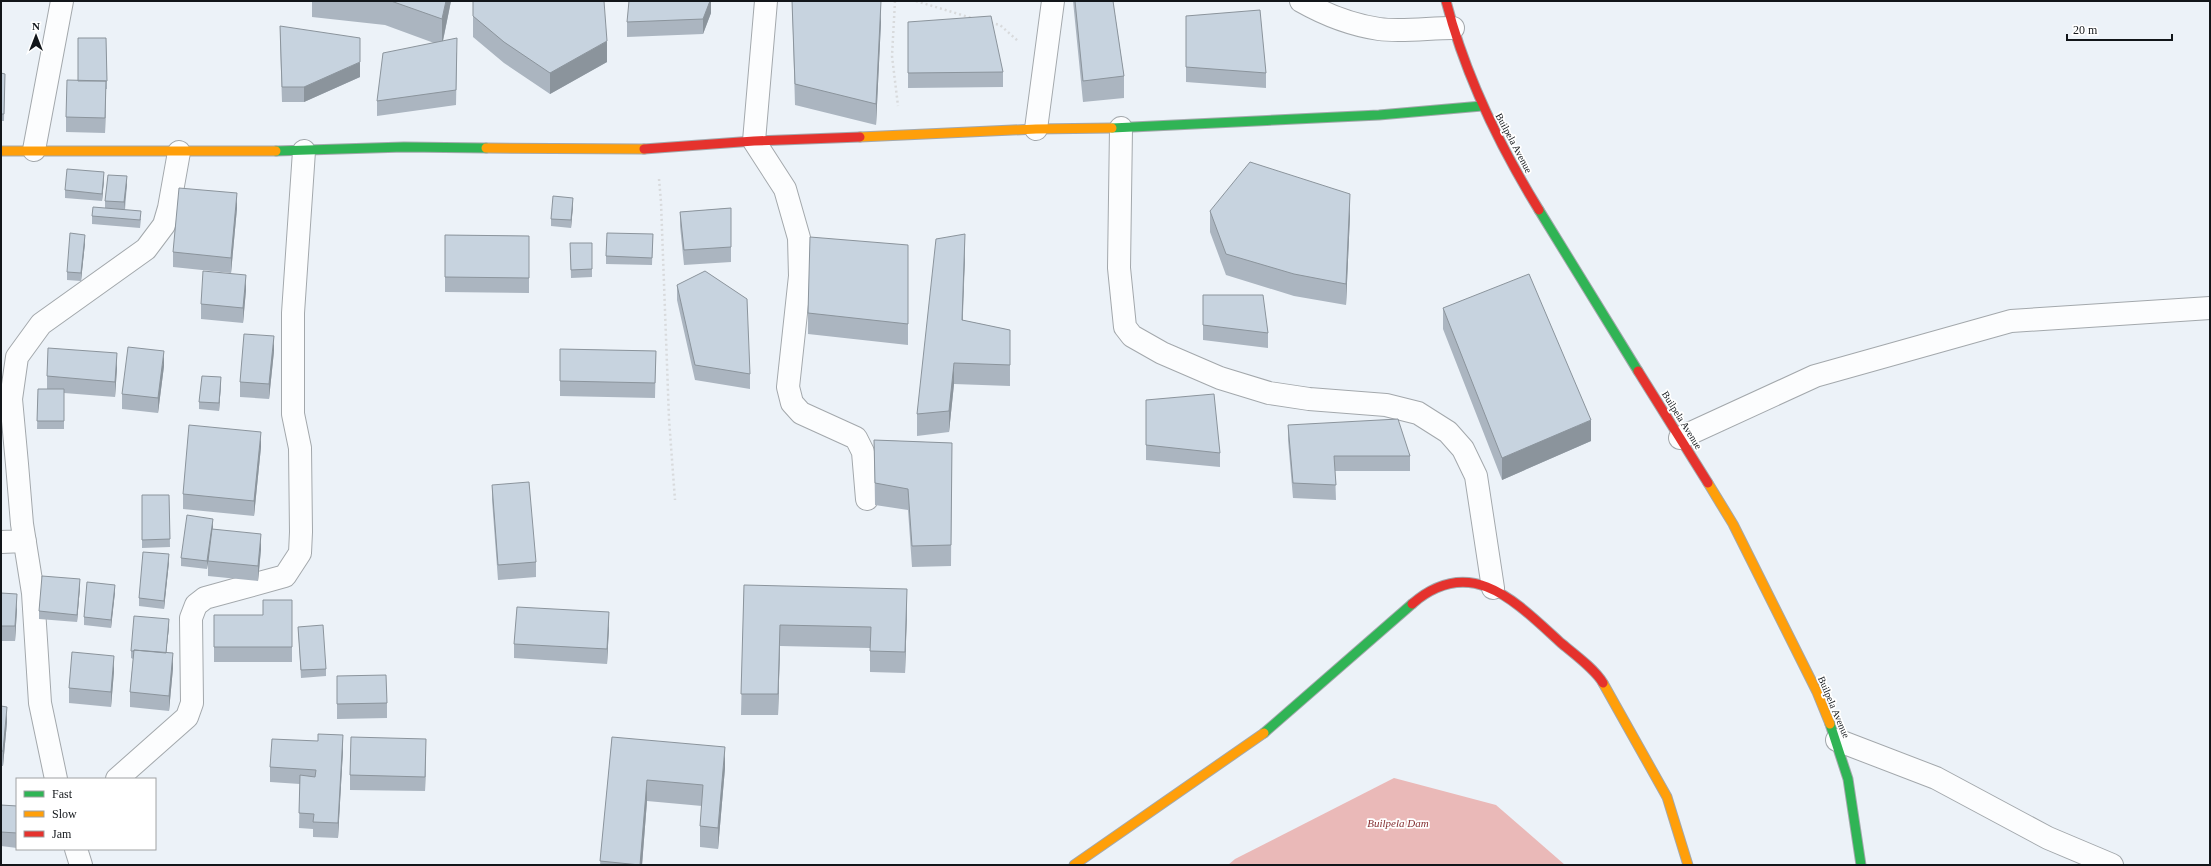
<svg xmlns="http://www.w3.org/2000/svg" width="2211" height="866" font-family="Georgia,serif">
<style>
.water{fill:#eab9b8}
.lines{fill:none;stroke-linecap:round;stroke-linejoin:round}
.street-casing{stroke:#a3a8ac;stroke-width:24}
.fast-casing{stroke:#a3a8ac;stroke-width:11}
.slow-casing{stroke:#a3a8ac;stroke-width:11}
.jam-casing{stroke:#a3a8ac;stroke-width:11}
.path{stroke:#d8dadc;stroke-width:2.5;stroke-dasharray:2 3;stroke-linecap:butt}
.street{stroke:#fcfdfe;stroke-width:22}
.fast{stroke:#30b455;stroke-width:9}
.slow{stroke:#ff9f0a;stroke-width:9}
.jam{stroke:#e5322d;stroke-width:9}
.wall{fill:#abb5c0}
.shaded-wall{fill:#8b949c}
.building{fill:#c7d3df;stroke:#8b949c}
.labels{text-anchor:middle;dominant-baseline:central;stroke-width:3.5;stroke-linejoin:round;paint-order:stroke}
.street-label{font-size:10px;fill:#12161a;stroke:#fff}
.water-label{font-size:11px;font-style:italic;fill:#852f31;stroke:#fff}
</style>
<rect width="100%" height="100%" fill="#ecf2f8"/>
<!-- water -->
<path class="water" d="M 1394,778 L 1496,805 L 1565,865 L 1228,865 L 1235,859 Z"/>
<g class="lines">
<!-- street casing -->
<g class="street-casing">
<path id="street" d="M 766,1 L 754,141 L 785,189 L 799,238 L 800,276 L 788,387 L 792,403 L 801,413 L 856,438 L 863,452 L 867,499
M 1301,1 C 1324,14 1352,25 1379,29 C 1401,32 1430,28 1453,28
M 1121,128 L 1119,268 L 1125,327 L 1132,336 L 1162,353 L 1220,378 L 1269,393 L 1309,399 L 1386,405 L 1418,413 L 1448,432 L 1463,449 L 1476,476 L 1493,588
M 1036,129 L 1053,1
M 34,150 L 62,1
M 1680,438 L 1815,376 L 2011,321 L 2210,308
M 1,542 L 25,541
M 1837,740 L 1936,778 L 2048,838 L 2112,865
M 56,779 L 40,703 L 33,593 L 22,524 L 17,464 L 11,399 L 17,357 L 41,324 L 146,249 L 164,225 L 169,208 L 179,152
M 117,779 L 187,717 L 192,703 L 191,618 L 196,605 L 205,598 L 285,576 L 300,553 L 301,532 L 300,448 L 293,414 L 293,313 L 304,151
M 76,849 L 81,865"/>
</g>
<!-- fast casing -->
<g class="fast-casing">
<path id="fast" d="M 1112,128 L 1379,115 L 1482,106
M 276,151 L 404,147 L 486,148
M 1539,210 L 1638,371
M 1830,724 L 1848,779 L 1861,865
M 1264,733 L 1412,604"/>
</g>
<!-- slow casing -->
<g class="slow-casing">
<path id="slow" d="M 860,137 L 1036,129 L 1112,128
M 486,148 L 644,149
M 1,151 L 276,151
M 1708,483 L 1733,524 L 1817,692 L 1830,724
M 1603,683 L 1667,797 L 1688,865
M 1074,865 L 1264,733"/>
</g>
<!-- jam casing -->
<g class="jam-casing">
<path id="jam" d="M 1446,1 C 1465,75 1499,145 1539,210
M 644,149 L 754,141 L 860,137
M 1638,371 L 1708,483
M 1412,604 C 1471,553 1516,602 1561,643 C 1573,653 1595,669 1603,683"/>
</g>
<!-- path -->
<path class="path" d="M 895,1 L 892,56 L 898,106
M 916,1 L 975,19
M 991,23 L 1000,25 L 1018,41
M 659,179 L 661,202 L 669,419 L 675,500"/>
<!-- street -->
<use href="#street" class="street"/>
<!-- fast -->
<use href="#fast" class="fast"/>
<!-- slow -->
<use href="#slow" class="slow"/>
<!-- jam -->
<use href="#jam" class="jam"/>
</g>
<!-- wall -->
<path class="wall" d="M 312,1 L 451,1 L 443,41 L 457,53 L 456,105 L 377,116 L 377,101 L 434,43 L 385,25 L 312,17 Z
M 711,1 L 711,13 L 703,34 L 627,37 L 627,22 Z
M 792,1 L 881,22 L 876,125 L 795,105 Z
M 1073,1 L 1113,1 L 1124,76 L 1124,98 L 1083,102 Z
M 473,16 L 607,62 L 550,94 L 504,63 L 473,37 Z
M 1186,16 L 1266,73 L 1266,88 L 1186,82 Z
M 908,22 L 1003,72 L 1003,87 L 908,88 Z
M 280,26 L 360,77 L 304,102 L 282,102 L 280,41 Z
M 106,38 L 107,89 L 106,89 L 105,133 L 66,132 L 66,117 L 78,81 Z
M 1,73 L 5,74 L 4,121 L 1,121 Z
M 104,180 L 102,201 L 65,198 L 65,190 Z
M 127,184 L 125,210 L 141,219 L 140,228 L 92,224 L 92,216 L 105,208 L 105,201 Z
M 573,206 L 571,228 L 551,226 L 551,219 Z
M 237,208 L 231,273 L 173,267 L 173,252 Z
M 731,208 L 731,262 L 684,265 L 680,226 L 680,212 Z
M 1210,211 L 1350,215 L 1346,305 L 1294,296 L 1226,275 L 1210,232 Z
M 653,234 L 652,265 L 606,264 L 606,256 Z
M 445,235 L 529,236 L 529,293 L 445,292 Z
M 85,243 L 81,281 L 67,280 L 67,272 Z
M 570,243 L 592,243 L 592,277 L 571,278 Z
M 908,245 L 908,345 L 808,334 L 808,313 Z
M 965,256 L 962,320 L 1010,330 L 1010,386 L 954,384 L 949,432 L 917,436 L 917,414 Z
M 677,285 L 750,374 L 750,389 L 695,380 L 677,300 Z
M 246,290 L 243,323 L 201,319 L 201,304 Z
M 1203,295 L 1268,333 L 1268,348 L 1203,340 Z
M 1443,308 L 1591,441 L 1502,480 L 1443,329 Z
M 560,349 L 656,351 L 655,398 L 560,396 Z
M 274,351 L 269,399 L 240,397 L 240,382 Z
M 164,366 L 158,413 L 122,409 L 122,394 Z
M 117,368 L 115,397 L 64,393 L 64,429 L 37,429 L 38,389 L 47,389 L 47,376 Z
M 221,384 L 219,411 L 199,409 L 199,402 Z
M 1146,400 L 1220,453 L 1220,467 L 1146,460 Z
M 1288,425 L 1410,456 L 1410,471 L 1335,471 L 1336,500 L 1293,498 L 1288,440 Z
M 874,440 L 952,443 L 951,566 L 912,567 L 908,510 L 875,505 Z
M 261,447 L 254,516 L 183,509 L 183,494 Z
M 492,485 L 536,562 L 536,577 L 498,580 L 492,500 Z
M 142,495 L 169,495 L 170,547 L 142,548 Z
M 213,527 L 212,529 L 261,549 L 258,581 L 208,576 L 208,559 L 207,569 L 181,566 L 181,558 Z
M 169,562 L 164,609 L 139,606 L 139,598 Z
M 744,585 L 907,610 L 905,673 L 870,672 L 870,648 L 780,646 L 778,715 L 741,715 Z
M 80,587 L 77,622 L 39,619 L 39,611 Z
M 115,592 L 111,628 L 84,625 L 84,617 Z
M 1,593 L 17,609 L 15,641 L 1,641 Z
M 292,600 L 292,662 L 214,662 L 214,615 L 263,615 Z
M 169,627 L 166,653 L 173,668 L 169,711 L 130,707 L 130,692 L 133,659 L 131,658 L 131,651 Z
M 298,627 L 326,669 L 326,676 L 301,678 Z
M 609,627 L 607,664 L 514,658 L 514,644 Z
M 114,671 L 111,707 L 69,703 L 69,688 Z
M 337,676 L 387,703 L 387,718 L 337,719 Z
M 1,706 L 7,722 L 3,766 L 1,766 Z
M 612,737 L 725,768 L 718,849 L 700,847 L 700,826 L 702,806 L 647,801 L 642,865 L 600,865 Z
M 343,750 L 338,838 L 313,837 L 313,829 L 299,828 L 300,784 L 270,782 L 270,767 Z
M 426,754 L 425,791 L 350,790 L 350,775 Z
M 1,805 L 17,806 L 17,848 L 1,846 Z"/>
<!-- shaded-wall -->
<path class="shaded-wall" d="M 446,1 L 451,1 L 442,45 L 442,19 Z
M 710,1 L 711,1 L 711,13 L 703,34 L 703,19 Z
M 881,1 L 881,22 L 876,125 L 876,104 Z
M 607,41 L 607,62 L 550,94 L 550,73 Z
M 360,62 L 360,77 L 304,102 L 304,87 Z
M 106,81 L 106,96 L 105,133 L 105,118 Z
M 104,172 L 104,180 L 102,201 L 102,194 Z
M 127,176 L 127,184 L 124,210 L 124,202 Z
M 237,193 L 237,208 L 231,273 L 231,258 Z
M 1350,194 L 1350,215 L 1346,305 L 1346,284 Z
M 573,198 L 573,206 L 571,228 L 571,220 Z
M 965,234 L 965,256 L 962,341 L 962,320 Z
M 85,235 L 85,243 L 81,281 L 81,273 Z
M 246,275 L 246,290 L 243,323 L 243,308 Z
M 274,336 L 274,351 L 269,399 L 269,384 Z
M 164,351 L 164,366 L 158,413 L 158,398 Z
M 117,353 L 117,368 L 115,397 L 115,382 Z
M 954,363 L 954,384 L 949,432 L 949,411 Z
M 221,377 L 221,384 L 219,411 L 219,403 Z
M 1591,420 L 1591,441 L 1502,480 L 1502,458 Z
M 261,432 L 261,447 L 254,516 L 254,501 Z
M 213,519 L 213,527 L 207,569 L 207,561 Z
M 261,534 L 261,549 L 258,581 L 258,566 Z
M 169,554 L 169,562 L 164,609 L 164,601 Z
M 80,579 L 80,587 L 77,622 L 77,615 Z
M 115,585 L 115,592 L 111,628 L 111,620 Z
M 907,589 L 907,610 L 905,673 L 905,652 Z
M 17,594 L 17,609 L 15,641 L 15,626 Z
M 609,612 L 609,627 L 607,664 L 607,649 Z
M 169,619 L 169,627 L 165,662 L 165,654 Z
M 780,625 L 780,646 L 778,715 L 778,694 Z
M 173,653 L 173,668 L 169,711 L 169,696 Z
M 114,656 L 114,671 L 111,707 L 111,692 Z
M 7,707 L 7,722 L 3,766 L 3,751 Z
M 343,735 L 343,750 L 338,838 L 338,823 Z
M 426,739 L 426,754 L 425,791 L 425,777 Z
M 725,747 L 725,768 L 718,849 L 718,828 Z
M 647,780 L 647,801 L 642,865 L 640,865 Z"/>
<!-- building -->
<path class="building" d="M 391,1 L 446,1 L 442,19 Z
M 473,1 L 604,1 L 607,41 L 550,73 L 504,42 L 473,16 Z
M 629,1 L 710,1 L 703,19 L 627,22 Z
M 792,1 L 881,1 L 876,104 L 795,84 Z
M 1075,1 L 1113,1 L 1124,76 L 1083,81 Z
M 1260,10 L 1266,73 L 1186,67 L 1186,16 Z
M 991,16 L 1003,72 L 908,73 L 908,22 Z
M 280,26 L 360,38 L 360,62 L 304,87 L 282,87 Z
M 78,38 L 106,38 L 107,81 L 78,81 Z
M 457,38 L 456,90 L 377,101 L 383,53 Z
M 1,73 L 5,74 L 4,114 L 1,114 Z
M 67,80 L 106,81 L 105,118 L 66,117 Z
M 1250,162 L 1350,194 L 1346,284 L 1294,274 L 1226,254 L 1210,211 Z
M 67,169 L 104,172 L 102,194 L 65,190 Z
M 108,175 L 127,176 L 124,202 L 105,201 Z
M 179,188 L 237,193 L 231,258 L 173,252 Z
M 553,196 L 573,198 L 571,220 L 551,219 Z
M 93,207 L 141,211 L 140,220 L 92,216 Z
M 731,208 L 731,247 L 684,250 L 680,212 Z
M 70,233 L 85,235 L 81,273 L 67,272 Z
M 607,233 L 653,234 L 652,258 L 606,256 Z
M 965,234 L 962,320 L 1010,330 L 1010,365 L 954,363 L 949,411 L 917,414 L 936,239 Z
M 445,235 L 529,236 L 529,278 L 445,277 Z
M 810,237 L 908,245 L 908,324 L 808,313 Z
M 570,243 L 592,243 L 592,269 L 571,270 Z
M 203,271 L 246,275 L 243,308 L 201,304 Z
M 705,271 L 747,299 L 750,374 L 695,365 L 677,285 Z
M 1529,274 L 1591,420 L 1502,458 L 1443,308 Z
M 1203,295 L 1263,295 L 1268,333 L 1203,325 Z
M 244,334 L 274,336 L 269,384 L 240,382 Z
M 128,347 L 164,351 L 158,398 L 122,394 Z
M 48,348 L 117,353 L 115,382 L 47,376 Z
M 560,349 L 656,351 L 655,383 L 560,381 Z
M 202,376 L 221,377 L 219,403 L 199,402 Z
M 38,389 L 64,389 L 64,421 L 37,421 Z
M 1214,394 L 1220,453 L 1146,445 L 1146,400 Z
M 1398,419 L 1410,456 L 1334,456 L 1336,485 L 1293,483 L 1288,425 Z
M 189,425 L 261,432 L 254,501 L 183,494 Z
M 874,440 L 952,443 L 951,545 L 912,546 L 908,489 L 875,483 Z
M 529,482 L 536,562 L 498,565 L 492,485 Z
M 142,495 L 169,495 L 170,539 L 142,540 Z
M 187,515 L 213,519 L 207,561 L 181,558 Z
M 212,529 L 261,534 L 258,566 L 208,561 Z
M 143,552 L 169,554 L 164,601 L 139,598 Z
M 42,576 L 80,579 L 77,615 L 39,611 Z
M 87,582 L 115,585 L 111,620 L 84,617 Z
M 744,585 L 907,589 L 905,652 L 870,651 L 871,627 L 780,625 L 778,694 L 741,694 Z
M 1,593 L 17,594 L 15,626 L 1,626 Z
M 263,600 L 292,600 L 292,647 L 214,647 L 214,615 L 263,615 Z
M 517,607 L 609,612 L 607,649 L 514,644 Z
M 134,616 L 169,619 L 166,653 L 134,650 L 134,651 L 131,651 Z
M 323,625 L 326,669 L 301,670 L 298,627 Z
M 134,650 L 173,653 L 169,696 L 130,692 Z
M 72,652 L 114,656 L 111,692 L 69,688 Z
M 386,675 L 387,703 L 337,704 L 337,676 Z
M 1,706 L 7,707 L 3,751 L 1,751 Z
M 318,734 L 343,735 L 338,823 L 313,822 L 314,814 L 299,813 L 300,775 L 315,777 L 316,770 L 270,767 L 272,739 L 318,741 Z
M 351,737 L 426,739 L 425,777 L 350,775 Z
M 612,737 L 725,747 L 718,828 L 700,826 L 703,785 L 647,780 L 640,865 L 600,861 Z
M 1,805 L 17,806 L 17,833 L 1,832 Z"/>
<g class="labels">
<!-- street labels -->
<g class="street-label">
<text transform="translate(1514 143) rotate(62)">Builpela Avenue</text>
<text transform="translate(1682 420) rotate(58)">Builpela Avenue</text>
<text transform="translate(1834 707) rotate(67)">Builpela Avenue</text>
</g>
<!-- water labels -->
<g class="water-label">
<text x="1398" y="823">Builpela Dam</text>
</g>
</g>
<!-- border -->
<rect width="2211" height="866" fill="none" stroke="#12161a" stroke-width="4"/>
<!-- legend -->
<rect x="16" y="778" width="140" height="72" fill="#ffffff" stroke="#a0a2a3"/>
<rect x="24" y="791" width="20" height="6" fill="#30b455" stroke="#a0a2a3"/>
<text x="52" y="798" font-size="12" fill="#12161a">Fast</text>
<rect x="24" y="811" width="20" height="6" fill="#ff9f0a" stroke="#a0a2a3"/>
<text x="52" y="818" font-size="12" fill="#12161a">Slow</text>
<rect x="24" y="831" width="20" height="6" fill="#e5322d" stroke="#a0a2a3"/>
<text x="52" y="838" font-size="12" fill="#12161a">Jam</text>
<!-- north arrow -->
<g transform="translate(36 36)" stroke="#ffffff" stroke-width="3" paint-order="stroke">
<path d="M0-3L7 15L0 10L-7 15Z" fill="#12161a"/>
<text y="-6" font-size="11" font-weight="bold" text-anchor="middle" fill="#12161a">N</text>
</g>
<!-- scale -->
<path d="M2067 34v6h105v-6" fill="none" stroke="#12161a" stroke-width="2"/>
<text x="2073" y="34" font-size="12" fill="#12161a" stroke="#ffffff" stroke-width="3" paint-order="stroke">20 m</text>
</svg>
